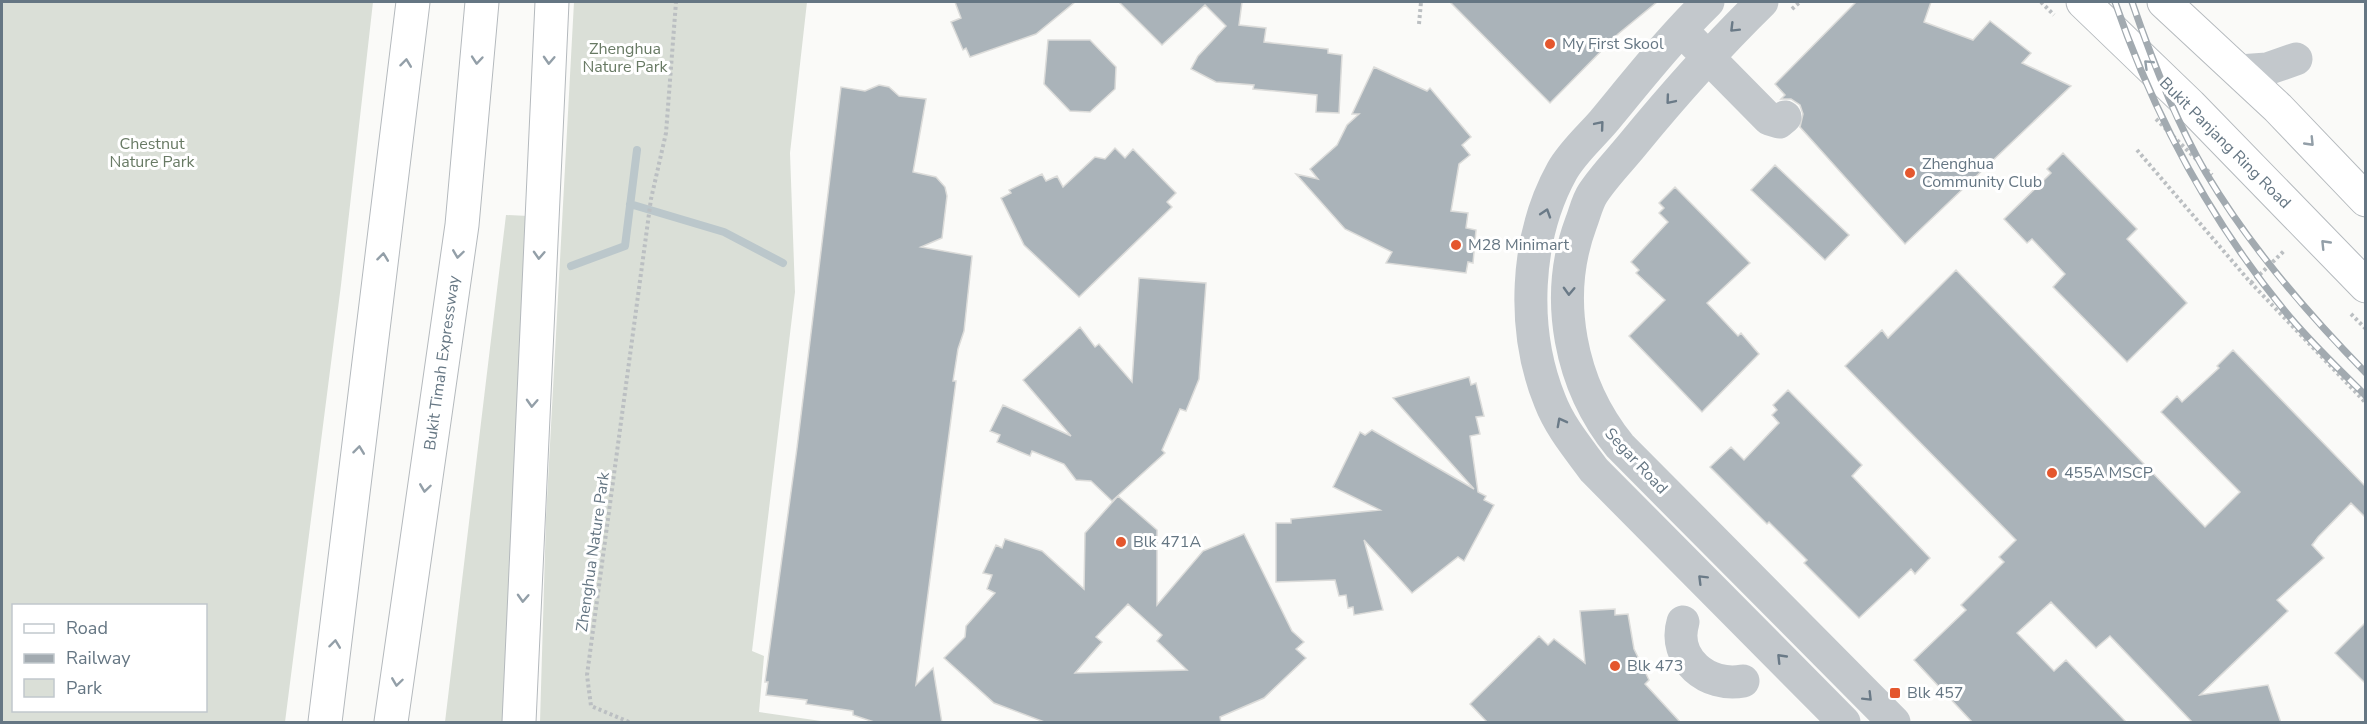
<svg xmlns="http://www.w3.org/2000/svg" width="2367" height="724" font-family="'Nunito Sans',sans-serif">
<style>
.green{fill:#dadfd7;fill-rule:evenodd}
.lines{fill:none;stroke-linecap:round;stroke-linejoin:round}
.stream{stroke:#bbc7cb;stroke-width:8}
.building{fill:#aab3b9;stroke:#dcdcda;stroke-width:1.5;fill-rule:evenodd}
.major-casing{stroke:#b5babe;stroke-width:35}
.highway-casing{stroke:#b4b9bd;stroke-width:35}
.path{stroke:#bbbfc2;stroke-width:4;stroke-dasharray:3 3;stroke-linecap:butt}
.minor{stroke:#c3c8cc;stroke-width:33}
.major{stroke:#fff;stroke-width:33}
.highway{stroke:#fff;stroke-width:33}
.rail-casing{stroke:#a2aab0;stroke-width:7}
.rail{stroke:#fff;stroke-width:4.5;stroke-dasharray:14;stroke-linecap:butt}
.oneway{stroke:#6a7a87}
.oneway2{stroke:#939fa8}
.poi-dot{fill:#e4572e;stroke:#fff;stroke-width:2}
.labels{text-anchor:middle;dominant-baseline:central;stroke-width:6;stroke-linejoin:round;paint-order:stroke}
.poi-label{font-size:16px;fill:#657683;stroke:#fff;text-anchor:start}
.park-label{font-size:16px;fill:#687a64;stroke:#fff}
.street-label{font-size:16px;fill:#657683;stroke:#fff}
</style>
<rect width="100%" height="100%" fill="#fafaf8"/>
<!-- green -->
<path class="green" d="M 2,2 L 373,2 L 341,285 L 285,722 L 2,722 ZM 14,606 L 206,606 L 206,710 L 14,710 Z
M 574,2 L 807,2 L 790,153 L 795,292 L 752,651 L 764,656 L 759,712 L 828,722 L 540,722 L 546,518 Z
M 506,215 L 529,216 L 508,722 L 445,722 Z"/>
<g class="lines">
<!-- stream -->
<path class="stream" d="M 630,204 L 724,232 L 783,263
M 571,266 L 625,246 L 637,150"/>
</g>
<!-- building -->
<path class="building" d="M 955,2 L 1075,2 L 1036,34 L 970,57 L 966,48 L 963,50 L 951,22 L 961,18 Z
M 1119,2 L 1242,2 L 1239,25 L 1266,28 L 1264,42 L 1328,49 L 1328,53 L 1342,55 L 1339,113 L 1316,112 L 1317,95 L 1253,89 L 1254,85 L 1216,82 L 1191,69 L 1198,56 L 1226,26 L 1205,5 L 1162,45 Z
M 1450,2 L 1657,2 L 1618,34 L 1550,103 Z
M 1856,2 L 1931,2 L 1924,22 L 1973,40 L 1990,21 L 2031,53 L 2022,63 L 2071,86 L 1905,244 L 1800,127 L 1803,114 L 1800,105 L 1791,99 L 1781,99 L 1785,95 L 1775,84 Z
M 1048,40 L 1090,40 L 1116,67 L 1115,89 L 1090,112 L 1070,111 L 1044,84 Z
M 1374,67 L 1427,91 L 1430,88 L 1471,137 L 1462,145 L 1470,155 L 1459,164 L 1451,211 L 1468,213 L 1466,228 L 1476,230 L 1473,263 L 1468,262 L 1466,273 L 1386,263 L 1392,252 L 1345,229 L 1296,174 L 1318,179 L 1310,169 L 1337,145 L 1347,125 L 1359,114 L 1352,114 Z
M 879,85 L 889,87 L 899,96 L 926,99 L 913,172 L 936,177 L 945,187 L 947,196 L 942,238 L 921,247 L 972,256 L 964,331 L 958,349 L 953,381 L 956,381 L 916,685 L 933,668 L 942,723 L 877,723 L 853,715 L 853,711 L 806,704 L 807,700 L 766,695 L 768,682 L 765,682 L 797,448 L 841,87 L 865,91 Z
M 1115,148 L 1125,158 L 1133,149 L 1176,193 L 1167,202 L 1172,207 L 1079,297 L 1024,245 L 1001,198 L 1011,193 L 1009,190 L 1042,174 L 1046,181 L 1057,176 L 1063,187 L 1095,157 L 1105,159 Z
M 2063,153 L 2137,229 L 2127,239 L 2187,303 L 2127,362 L 2053,287 L 2065,274 L 2032,239 L 2027,243 L 2004,219 L 2051,173 L 2047,169 Z
M 1775,165 L 1849,235 L 1825,260 L 1751,190 Z
M 1675,187 L 1750,263 L 1707,303 L 1738,336 L 1741,333 L 1759,354 L 1702,412 L 1629,336 L 1665,300 L 1636,273 L 1639,270 L 1631,262 L 1668,222 L 1659,213 L 1664,208 L 1659,203 Z
M 1956,270 L 2205,527 L 2240,492 L 2161,412 L 2177,396 L 2182,402 L 2219,368 L 2217,366 L 2233,350 L 2366,487 L 2366,518 L 2351,503 L 2318,537 L 2312,545 L 2324,558 L 2277,600 L 2288,611 L 2200,695 L 2268,685 L 2281,723 L 2193,723 L 2110,636 L 2096,648 L 2051,602 L 2017,633 L 2054,671 L 2066,660 L 2127,723 L 1973,723 L 1914,660 L 1966,610 L 1961,605 L 2004,562 L 1999,557 L 2016,540 L 1845,366 L 1882,330 L 1888,338 Z
M 1139,278 L 1206,283 L 1199,379 L 1186,411 L 1180,409 L 1162,450 L 1165,453 L 1112,501 L 1091,481 L 1076,480 L 1064,464 L 1032,451 L 1030,456 L 997,442 L 1000,435 L 990,431 L 1003,405 L 1071,436 L 1023,380 L 1080,327 L 1095,347 L 1099,344 L 1132,382 Z
M 1469,377 L 1471,385 L 1476,383 L 1484,416 L 1476,417 L 1480,434 L 1470,436 L 1478,492 L 1486,496 L 1484,500 L 1494,505 L 1464,561 L 1458,557 L 1412,593 L 1364,540 L 1383,610 L 1354,615 L 1353,607 L 1348,608 L 1346,595 L 1339,596 L 1335,580 L 1276,582 L 1276,523 L 1291,523 L 1291,519 L 1380,510 L 1333,487 L 1360,432 L 1365,435 L 1372,430 L 1474,489 L 1393,398 Z
M 1788,390 L 1862,465 L 1852,476 L 1930,558 L 1915,574 L 1911,569 L 1859,618 L 1804,563 L 1807,560 L 1769,522 L 1767,524 L 1710,467 L 1731,447 L 1744,460 L 1779,423 L 1772,415 L 1777,410 L 1773,405 Z
M 1118,496 L 1157,530 L 1157,605 L 1203,551 L 1244,534 L 1292,631 L 1304,642 L 1296,649 L 1306,658 L 1264,698 L 1220,717 L 1221,723 L 1047,723 L 994,703 L 944,658 L 965,637 L 966,626 L 995,593 L 987,589 L 992,575 L 983,573 L 996,545 L 1002,548 L 1005,539 L 1042,551 L 1084,589 L 1085,533 ZM 1128,604 L 1162,635 L 1157,641 L 1187,670 L 1075,673 L 1102,642 L 1096,637 Z
M 1615,609 L 1615,615 L 1628,614 L 1634,649 L 1649,680 L 1645,684 L 1681,723 L 1488,723 L 1470,704 L 1539,636 L 1548,645 L 1554,639 L 1585,663 L 1580,611 Z
M 2366,622 L 2366,684 L 2335,653 Z"/>
<g class="lines">
<!-- major casing -->
<g class="major-casing">
<path id="major" d="M 2083,2 L 2190,105 L 2366,286
M 2164,2 L 2278,108 L 2366,200"/>
</g>
<!-- highway casing -->
<g class="highway-casing">
<path id="highway" d="M 325,722 L 413,2
M 391,722 L 462,225 L 482,2
M 519,722 L 552,2"/>
</g>
<!-- path -->
<path class="path" d="M 2041,2 L 2054,15
M 1792,9 L 1800,2
M 1419,24 L 1421,2
M 2156,119 L 2212,175
M 2137,150 L 2251,283 L 2366,403
M 2251,283 L 2285,250
M 2351,314 L 2366,329
M 629,722 L 591,706 L 587,675 L 651,199 L 666,133 L 676,2"/>
<!-- minor -->
<path class="minor" d="M 1708,2 C 1670,39 1637,81 1603,122 C 1590,137 1572,153 1562,171 C 1525,238 1521,330 1550,401 C 1560,427 1578,448 1594,470 L 1844,722
M 1762,2 C 1716,47 1674,94 1633,144 C 1620,160 1604,176 1593,193 C 1587,202 1585,213 1581,223 C 1553,298 1570,385 1620,446 L 1894,722
M 1692,41 L 1769,119 L 1779,122 L 1785,117
M 2239,71 L 2267,69 L 2296,59
M 1683,622 C 1672,659 1708,688 1743,681"/>
<!-- major -->
<use href="#major" class="major"/>
<!-- highway -->
<use href="#highway" class="highway"/>
<!-- rail casing -->
<g class="rail-casing">
<path id="rail" d="M 2115,2 C 2154,115 2208,217 2284,310 C 2309,341 2338,368 2366,396
M 2132,2 C 2152,60 2175,120 2206,173 C 2250,247 2306,312 2366,373"/>
</g>
<!-- rail -->
<use href="#rail" class="rail"/>
</g>
<!-- one-way arrows -->
<defs><path id="oneway-chevron" d="M-2-3.5L2.5 0L-2 3.5" fill="none" stroke-width="1.6" stroke-linecap="round" stroke-linejoin="round" transform="scale(1.5)"/></defs>
<g class="oneway">
<use href="#oneway-chevron" transform="translate(1734 28) rotate(135)"/>
<use href="#oneway-chevron" transform="translate(1670 100) rotate(130)"/>
<use href="#oneway-chevron" transform="translate(1600 125) rotate(-50)"/>
<use href="#oneway-chevron" transform="translate(1546 213) rotate(-72)"/>
<use href="#oneway-chevron" transform="translate(1569 291) rotate(92)"/>
<use href="#oneway-chevron" transform="translate(1561 422) rotate(-118)"/>
<use href="#oneway-chevron" transform="translate(1702 579) rotate(-135)"/>
<use href="#oneway-chevron" transform="translate(1781 658) rotate(-134)"/>
<use href="#oneway-chevron" transform="translate(1868 697) rotate(45)"/>
</g>
<g class="oneway2">
<use href="#oneway-chevron" transform="translate(477 60) rotate(95)"/>
<use href="#oneway-chevron" transform="translate(549 60) rotate(93)"/>
<use href="#oneway-chevron" transform="translate(406 63) rotate(-83)"/>
<use href="#oneway-chevron" transform="translate(2148 64) rotate(-136)"/>
<use href="#oneway-chevron" transform="translate(2310 142) rotate(46)"/>
<use href="#oneway-chevron" transform="translate(2325 244) rotate(-134)"/>
<use href="#oneway-chevron" transform="translate(458 254) rotate(98)"/>
<use href="#oneway-chevron" transform="translate(539 255) rotate(93)"/>
<use href="#oneway-chevron" transform="translate(383 257) rotate(-83)"/>
<use href="#oneway-chevron" transform="translate(532 403) rotate(93)"/>
<use href="#oneway-chevron" transform="translate(359 450) rotate(-83)"/>
<use href="#oneway-chevron" transform="translate(425 488) rotate(98)"/>
<use href="#oneway-chevron" transform="translate(523 598) rotate(93)"/>
<use href="#oneway-chevron" transform="translate(335 644) rotate(-83)"/>
<use href="#oneway-chevron" transform="translate(397 682) rotate(98)"/>
</g>
<!-- markers -->
<g class="poi-dot">
<circle cx="1550" cy="44" r="6"/>
<circle cx="1910" cy="173" r="6"/>
<circle cx="1456" cy="245" r="6"/>
<circle cx="2052" cy="473" r="6"/>
<circle cx="1121" cy="542" r="6"/>
<circle cx="1615" cy="666" r="6"/>
<rect x="1889" y="687" width="12" height="12" rx="3"/>
</g>
<g class="labels">
<!-- poi labels -->
<g class="poi-label">
<text x="1562" y="44">My First Skool</text>
<text x="1922" y="164">Zhenghua<tspan x="1922" dy="18">Community Club</tspan></text>
<text x="1468" y="245">M28 Minimart</text>
<text x="2064" y="473">455A MSCP</text>
<text x="1133" y="542">Blk 471A</text>
<text x="1627" y="666">Blk 473</text>
<text x="1907" y="693">Blk 457</text>
</g>
<!-- park labels -->
<g class="park-label">
<text x="625" y="49">Zhenghua<tspan x="625" dy="18">Nature Park</tspan></text>
<text x="152" y="144">Chestnut<tspan x="152" dy="18">Nature Park</tspan></text>
</g>
<!-- street labels -->
<g class="street-label">
<text transform="translate(2225 143) rotate(45)">Bukit Panjang Ring Road</text>
<text transform="translate(442 363) rotate(-82)">Bukit Timah Expressway</text>
<text transform="translate(1636 461) rotate(47)">Segar Road</text>
<text transform="translate(593 552) rotate(-82)">Zhenghua Nature Park</text>
</g>
</g>
<!-- border -->
<rect width="2367" height="724" fill="none" stroke="#657683" stroke-width="6"/>
<!-- legend -->
<rect x="12" y="604" width="195" height="108" fill="#ffffff" stroke="#c1c8cd" stroke-width="1.5"/>
<rect x="24" y="624" width="30" height="9" fill="#ffffff" stroke="#c1c8cd" stroke-width="1.5"/>
<text x="66" y="634" font-size="18" fill="#657683">Road</text>
<rect x="24" y="654" width="30" height="9" fill="#a2aab0" stroke="#c1c8cd" stroke-width="1.5"/>
<text x="66" y="664" font-size="18" fill="#657683">Railway</text>
<rect x="24" y="679" width="30" height="18" fill="#dadfd7" stroke="#c1c8cd" stroke-width="1.5"/>
<text x="66" y="694" font-size="18" fill="#657683">Park</text>
</svg>
